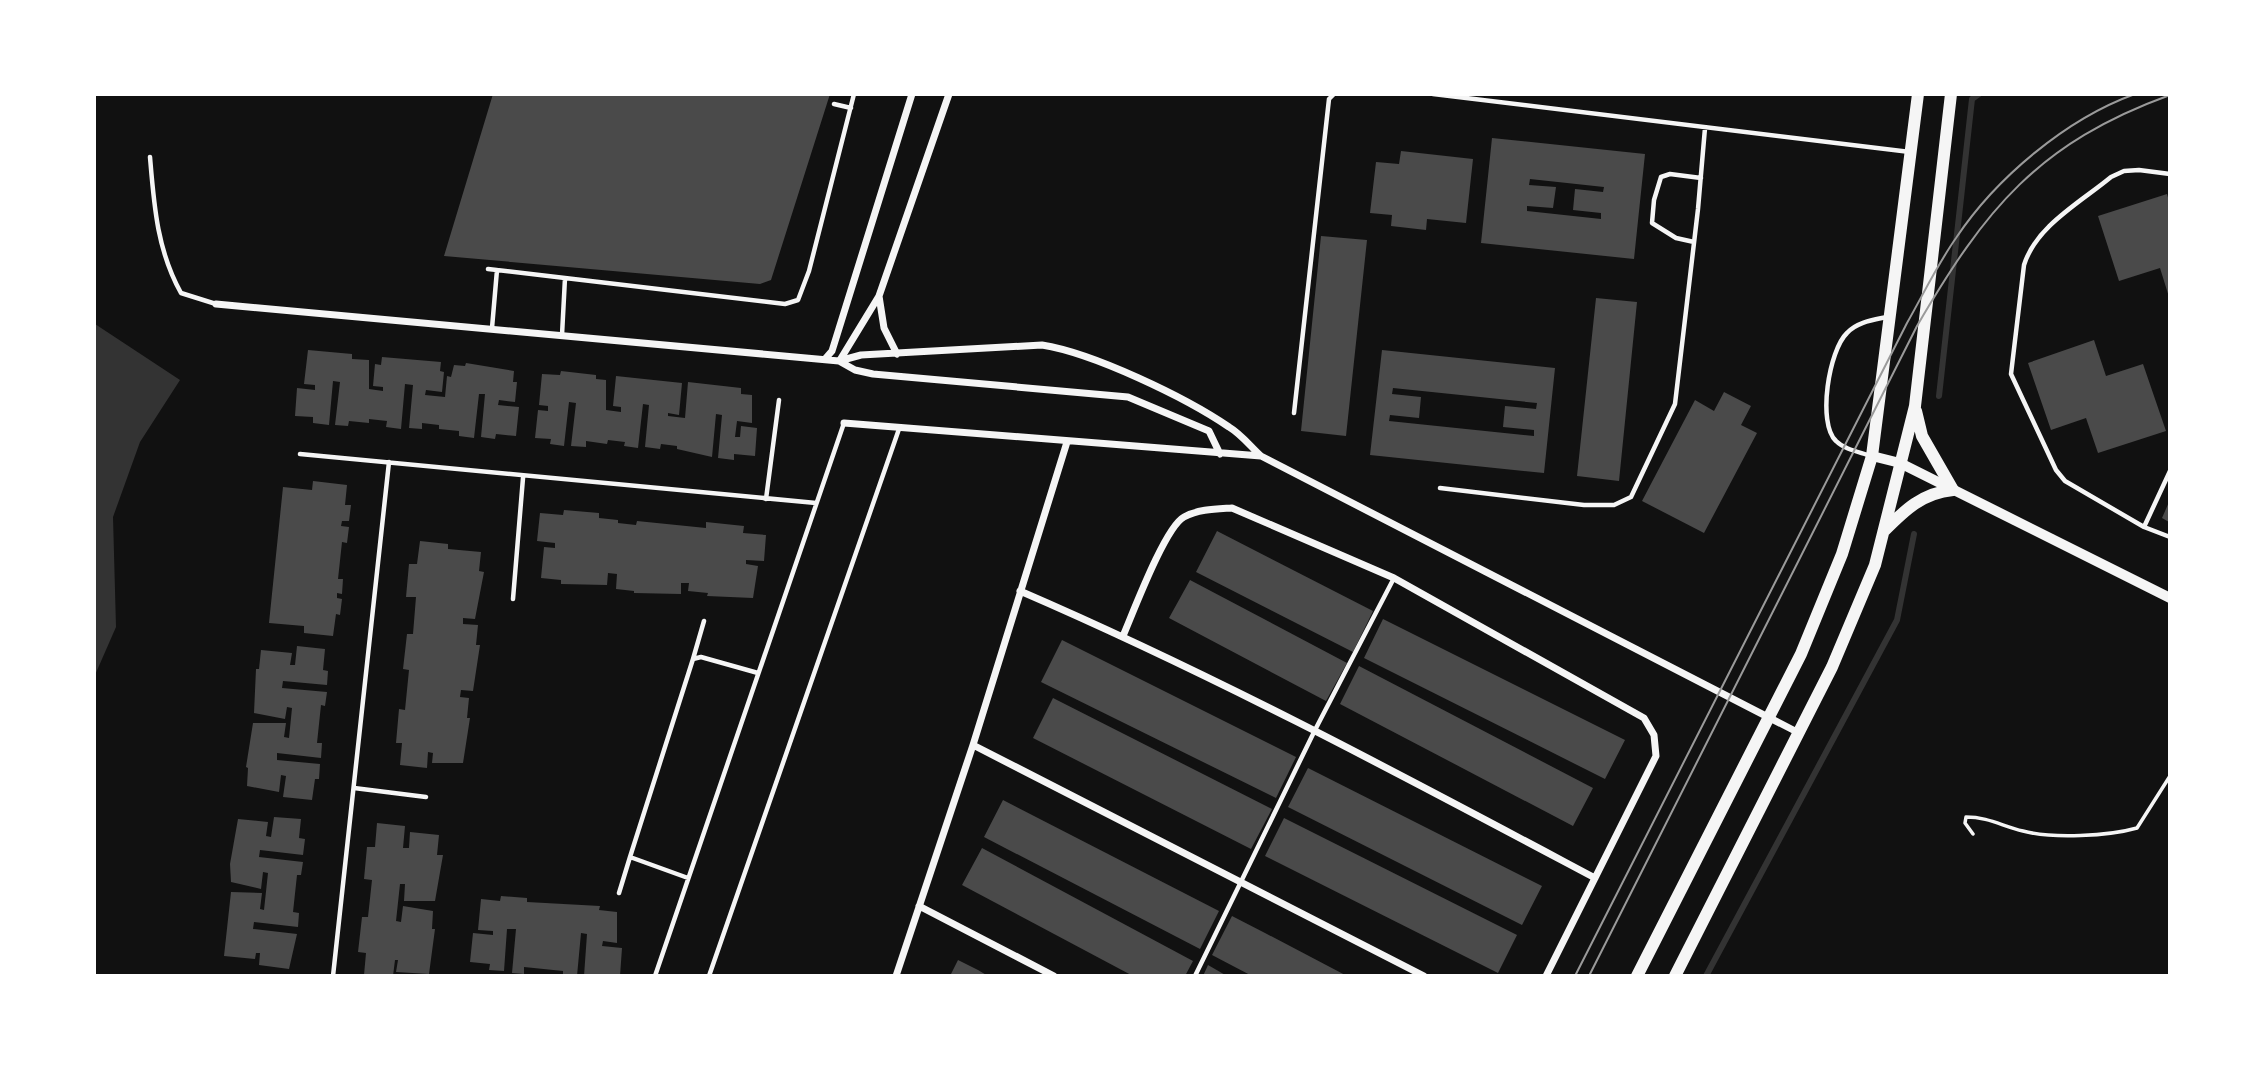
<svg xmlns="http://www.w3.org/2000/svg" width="2264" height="1070" font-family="Mulish,sans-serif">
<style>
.water{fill:#333}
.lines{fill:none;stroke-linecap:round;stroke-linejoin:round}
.stream{stroke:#333;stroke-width:6}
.building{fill:#4a4a4a;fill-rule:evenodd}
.path{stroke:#f5f5f5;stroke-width:3.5}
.service{stroke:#f5f5f5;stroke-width:4.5}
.minor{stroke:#f5f5f5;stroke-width:7}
.tertiary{stroke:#f5f5f5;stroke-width:10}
.secondary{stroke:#f5f5f5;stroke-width:12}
.tram{stroke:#9a9a9a;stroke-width:2}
</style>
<rect width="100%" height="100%" fill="#111"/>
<!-- water -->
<path class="water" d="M 95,324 L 180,380 L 140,442 L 113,517 L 116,627 L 95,675 Z"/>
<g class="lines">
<!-- stream -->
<path class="stream" d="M 1939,396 L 1972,99 L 1979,94
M 1706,976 L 1897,620 L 1914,534"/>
</g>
<!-- building -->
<path class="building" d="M 493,94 L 830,94 L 771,280 L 760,284 L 444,256 Z
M 1492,138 L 1645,154 L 1634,259 L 1481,243 ZM 1530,179 L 1604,187 L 1603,192 L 1575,189 L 1573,210 L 1601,213 L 1601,219 L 1527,211 L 1527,206 L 1553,208 L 1556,187 L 1529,185 Z
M 1401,151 L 1473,159 L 1466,223 L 1427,219 L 1426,230 L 1391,226 L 1392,215 L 1370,213 L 1376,162 L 1399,164 Z
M 2167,194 L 2169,201 L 2169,297 L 2160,268 L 2119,281 L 2098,216 Z
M 1321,236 L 1367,240 L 1346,436 L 1301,431 Z
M 1596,298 L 1637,302 L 1619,481 L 1577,476 Z
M 2094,340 L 2106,376 L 2143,364 L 2166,431 L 2098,453 L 2086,418 L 2051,430 L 2028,363 Z
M 308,350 L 352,354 L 352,359 L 369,360 L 369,389 L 383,391 L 383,387 L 373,386 L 375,364 L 381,365 L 382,357 L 441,362 L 440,371 L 444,372 L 442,392 L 426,390 L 425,395 L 445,397 L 447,376 L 451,377 L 454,365 L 465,366 L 466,363 L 514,371 L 513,382 L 517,382 L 515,402 L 499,400 L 498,405 L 519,407 L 516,436 L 496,434 L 495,439 L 481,437 L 485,394 L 479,394 L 474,438 L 459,436 L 459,431 L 439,429 L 439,425 L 422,423 L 422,429 L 409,428 L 413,385 L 405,384 L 401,429 L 386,427 L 387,421 L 369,419 L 369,423 L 349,421 L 348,426 L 335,425 L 340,382 L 333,381 L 329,425 L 313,423 L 313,417 L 295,416 L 297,388 L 315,390 L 315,385 L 304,384 Z
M 1382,350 L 1555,368 L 1544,473 L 1370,455 ZM 1393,388 L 1537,403 L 1536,409 L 1505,406 L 1503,427 L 1534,430 L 1534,436 L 1389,421 L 1390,415 L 1419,418 L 1421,397 L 1392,394 Z
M 561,371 L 596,375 L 596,379 L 606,380 L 606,410 L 621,412 L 621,407 L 613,406 L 616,376 L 682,383 L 679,415 L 668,413 L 668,416 L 685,418 L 688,382 L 741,388 L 741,394 L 752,395 L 752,423 L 737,421 L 735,437 L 740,437 L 741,426 L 757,428 L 755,456 L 734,454 L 734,460 L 718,458 L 722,415 L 716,414 L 712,457 L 677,449 L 677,446 L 661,444 L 660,449 L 645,447 L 649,405 L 643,404 L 638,448 L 624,446 L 625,442 L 608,440 L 607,444 L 586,441 L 586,447 L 571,446 L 576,403 L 569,402 L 564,446 L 550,444 L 551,439 L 535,438 L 538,410 L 548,411 L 548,406 L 539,405 L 542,374 L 560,375 Z
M 1724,392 L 1751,406 L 1741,425 L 1757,433 L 1704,533 L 1642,501 L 1695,400 L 1714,411 Z
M 313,481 L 347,485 L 345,505 L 351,505 L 349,521 L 342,521 L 341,526 L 349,527 L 347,543 L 342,542 L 338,579 L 343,579 L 342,594 L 337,593 L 337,598 L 342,599 L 340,615 L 336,614 L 333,636 L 304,633 L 304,626 L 269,623 L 283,487 L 312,490 Z
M 2169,502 L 2169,522 L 2162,518 Z
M 564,510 L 599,513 L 599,518 L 618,520 L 618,523 L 636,525 L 637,521 L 706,528 L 706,522 L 744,526 L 743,533 L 766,535 L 764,561 L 746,560 L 746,564 L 758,566 L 753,598 L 707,596 L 708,593 L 688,591 L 689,583 L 681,583 L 681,594 L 634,593 L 634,591 L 616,589 L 617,574 L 608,573 L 607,585 L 561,584 L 561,580 L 541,578 L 544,547 L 555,548 L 555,543 L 537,541 L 540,513 L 563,515 Z
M 1217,531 L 1373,611 L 1353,652 L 1196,572 Z
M 420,541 L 448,544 L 448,549 L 481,552 L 479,571 L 484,572 L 475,619 L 463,618 L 463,624 L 478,625 L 476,645 L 480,645 L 473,691 L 461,690 L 460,697 L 469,698 L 467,718 L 470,718 L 463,763 L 432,763 L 433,753 L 428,752 L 427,768 L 400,765 L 402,743 L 396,743 L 399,709 L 405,710 L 409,670 L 403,669 L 407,634 L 413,634 L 416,597 L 406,597 L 409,564 L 417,564 Z
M 1190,580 L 1347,663 L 1326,701 L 1169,618 Z
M 1383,619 L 1625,740 L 1605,779 L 1364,658 Z
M 1062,640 L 1296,757 L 1276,798 L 1041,682 Z
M 297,646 L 325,649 L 323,670 L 328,671 L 327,685 L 283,681 L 282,688 L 327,692 L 325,706 L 321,705 L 317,743 L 322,743 L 321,758 L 277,753 L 277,760 L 320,764 L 319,779 L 315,779 L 312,800 L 283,797 L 286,776 L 281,775 L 279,792 L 247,786 L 248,768 L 246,767 L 253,723 L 286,723 L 284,737 L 289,738 L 292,708 L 287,707 L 285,719 L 254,713 L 256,669 L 259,669 L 261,650 L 292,653 L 290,665 L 295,665 Z
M 1359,666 L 1593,788 L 1573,826 L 1340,704 Z
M 1053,698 L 1272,809 L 1251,849 L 1033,738 Z
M 1308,768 L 1542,886 L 1522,925 L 1288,807 Z
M 1003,800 L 1219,911 L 1200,949 L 984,837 Z
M 274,817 L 301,819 L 299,838 L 305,839 L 303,855 L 260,850 L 259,857 L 303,862 L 301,875 L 297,875 L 293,912 L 299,913 L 298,927 L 254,922 L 253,929 L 297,934 L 289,969 L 259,965 L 260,953 L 256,953 L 255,959 L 224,956 L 231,892 L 262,893 L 260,909 L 264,910 L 268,873 L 263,872 L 261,889 L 231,882 L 230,864 L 238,819 L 268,822 L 266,836 L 271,837 Z
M 1284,818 L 1517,935 L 1498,973 L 1265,856 Z
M 377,823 L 405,826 L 403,848 L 409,848 L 410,832 L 439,835 L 437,855 L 443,855 L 435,901 L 404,901 L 405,884 L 400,884 L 396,921 L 401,922 L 403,906 L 433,911 L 432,929 L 435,929 L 429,974 L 396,972 L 398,960 L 395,960 L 393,976 L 364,975 L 366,953 L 358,952 L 362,917 L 368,917 L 372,880 L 364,879 L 367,847 L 375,847 Z
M 982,848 L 1193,961 L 1185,976 L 1133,976 L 962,885 Z
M 501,896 L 527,898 L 527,902 L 600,906 L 599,910 L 617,912 L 617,943 L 603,941 L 602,946 L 622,948 L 620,976 L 584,976 L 587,934 L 581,933 L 577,976 L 563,976 L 563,971 L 524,967 L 524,974 L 512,973 L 516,929 L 507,929 L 504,971 L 489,970 L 490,964 L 470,962 L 473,933 L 493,935 L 493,931 L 478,930 L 481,899 L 500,901 Z
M 1232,916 L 1265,933 L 1347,976 L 1252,976 L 1212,955 Z
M 958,960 L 978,970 L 988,976 L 950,976 Z
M 1208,965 L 1227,976 L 1203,976 Z"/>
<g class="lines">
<!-- path -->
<path class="path" d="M 1973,834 L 1965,823 L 1966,817 C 1988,817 2002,826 2023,831 C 2052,839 2109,836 2137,828 L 2170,776"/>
<!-- service -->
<path class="service" d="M 1433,94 L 1910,152
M 834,104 L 851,108
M 150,157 C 154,205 157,250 181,293 L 216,304
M 2170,174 L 2139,170 L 2124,171 L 2111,177 C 2081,202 2036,226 2024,265 L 2011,374 L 2056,470 L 2065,481 L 2144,527 L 2170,537
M 1694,242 L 1676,238 L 1652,223 L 1654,200 L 1661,177 L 1670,174 L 1701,178
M 488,269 L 565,278
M 492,328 L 497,270
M 562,335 L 565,278 L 785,304 L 798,300 L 809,271 L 854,94
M 1294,413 L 1329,99 L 1334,94
M 300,454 L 816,503
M 1871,456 C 1860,452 1845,450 1836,441 C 1817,423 1829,350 1847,333 C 1857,322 1873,320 1887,317
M 1440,488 L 1584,505 L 1614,505 L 1631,497 L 1675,404 L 1698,209 L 1705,128
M 766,499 L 779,400
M 2144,527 L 2170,471
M 513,599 L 523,478
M 693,659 L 704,621
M 354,788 L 426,797
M 688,878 L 630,857 L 693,659 L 701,657 L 758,673
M 619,893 L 630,857
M 333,976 L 389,462
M 655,976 L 844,423
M 709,976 L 899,429
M 1195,976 L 1315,730 L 1394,578"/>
<!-- minor -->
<path class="minor" d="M 216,304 L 839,361 L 861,355 L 1042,345 C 1093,353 1185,397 1229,427 C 1241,434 1251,447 1261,456
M 897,354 L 884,328 L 879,296 L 949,94
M 825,359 L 832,351 L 912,94
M 840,360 L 879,296
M 839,361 L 855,370 L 873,374 L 1128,397 L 1209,431 L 1220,454
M 844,423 L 1261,456 L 1799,733
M 1020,591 C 1217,676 1405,777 1595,878
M 1123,636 C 1133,613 1165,527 1184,517 C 1199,509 1216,509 1232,508 L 1394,578 L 1644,718 L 1654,735 L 1656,756 L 1546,976
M 973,745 L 1424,976
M 919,906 L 1054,976
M 896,976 L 973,745 L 1067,442"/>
<!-- tertiary -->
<path class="tertiary" d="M 1872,456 L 1900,463 L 2170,598"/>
<!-- secondary -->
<path class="secondary" d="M 1884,531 C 1905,510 1922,493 1953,490 L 1922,436 L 1916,411
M 1637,976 L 1801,654 L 1842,554 L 1872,456 L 1918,94
M 1675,976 L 1832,667 L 1875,565 L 1915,406 L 1951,94"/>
<!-- tram -->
<path class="tram" d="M 1575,976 L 1907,323 C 1923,295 1937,265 1956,238 C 1996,178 2066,119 2135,94
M 1589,976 L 1917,326 C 1985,209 2038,143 2170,95"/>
</g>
<!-- border -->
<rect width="2264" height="1070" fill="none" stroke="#ffffff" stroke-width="192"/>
</svg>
